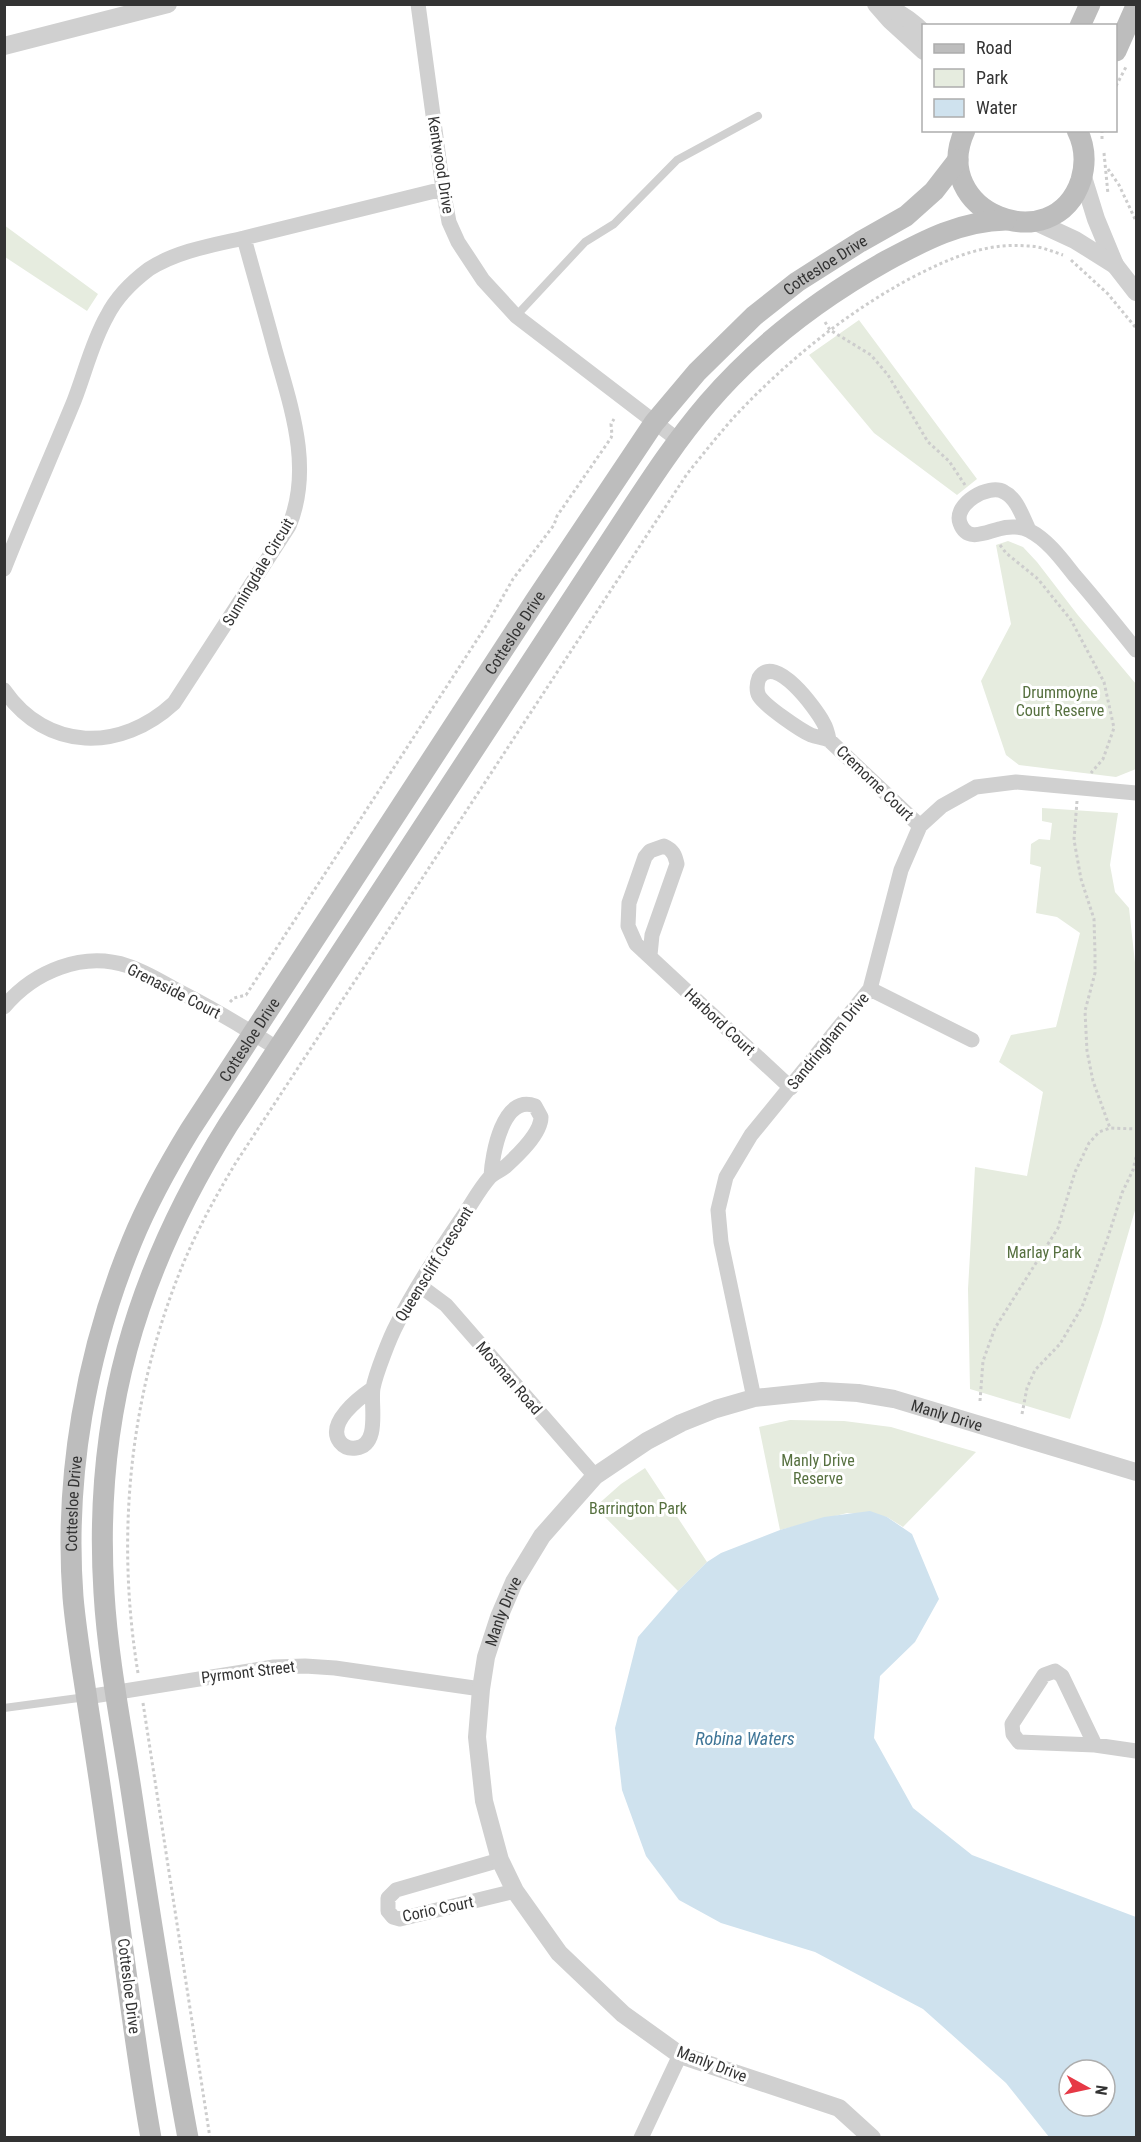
<svg xmlns="http://www.w3.org/2000/svg" width="1141" height="2142" font-family="'Roboto Condensed',sans-serif">
<style>
.green{fill:#e6ecdf}
.water{fill:#cfe2ee;fill-rule:evenodd}
.lines{fill:none;stroke-linecap:round;stroke-linejoin:round}
.path{stroke:#cdcdcd;stroke-width:3;stroke-dasharray:3 3;stroke-linecap:butt}
.service{stroke:#d0d0d0;stroke-width:8}
.minor{stroke:#d0d0d0;stroke-width:15}
.tertiary{stroke:#d0d0d0;stroke-width:18}
.secondary{stroke:#bdbdbd;stroke-width:21}
.labels{text-anchor:middle;dominant-baseline:central;stroke-width:6;stroke-linejoin:round;paint-order:stroke}
.street-label{font-size:16px;fill:#333;stroke:#fff}
.park-label{font-size:16px;fill:#56703f;stroke:#fff}
.water-label{font-size:18px;font-style:italic;fill:#3f7597;stroke:#fff}
</style>
<rect width="100%" height="100%" fill="#fff"/>
<!-- green -->
<path class="green" d="M 4,225 L 98,294 L 87,311 L 5,257 Z
M 859,320 L 977,479 L 957,495 L 874,433 L 809,355 Z
M 1008,541 L 1023,547 L 1037,562 L 1077,614 L 1136,684 L 1136,769 L 1116,777 L 1019,765 L 1006,755 L 981,681 L 1011,624 L 996,545 Z
M 1042,808 L 1118,813 L 1110,865 L 1115,892 L 1129,908 L 1136,972 L 1136,1207 L 1102,1323 L 1070,1419 L 970,1389 L 968,1289 L 975,1167 L 1027,1176 L 1043,1092 L 999,1062 L 1011,1035 L 1056,1027 L 1080,933 L 1057,917 L 1036,913 L 1041,867 L 1030,864 L 1031,844 L 1039,839 L 1050,840 L 1052,823 L 1042,821 Z
M 790,1420 L 844,1421 L 891,1427 L 976,1452 L 903,1527 L 887,1517 L 847,1513 L 780,1530 L 759,1427 Z
M 645,1468 L 707,1562 L 678,1591 L 595,1507 L 621,1484 Z"/>
<!-- water -->
<path class="water" d="M 870,1511 L 887,1517 L 912,1534 L 939,1599 L 915,1642 L 880,1676 L 874,1738 L 913,1808 L 972,1855 L 1136,1917 L 1136,2137 L 1049,2137 L 1006,2083 L 923,2009 L 815,1952 L 721,1923 L 679,1900 L 646,1856 L 622,1790 L 615,1728 L 638,1637 L 678,1591 L 707,1562 L 721,1553 L 780,1530 L 824,1517 ZM 1069,2070 L 1105,2070 L 1105,2106 L 1069,2106 Z"/>
<g class="lines">
<!-- path -->
<path class="path" d="M 1116,86 L 1126,67
M 1102,130 L 1102,141
M 1104,153 L 1108,194
M 1108,169 L 1119,185 L 1136,221
M 1071,260 L 1108,294 L 1136,328
M 825,322 L 830,330 L 871,355 L 888,375 L 928,442 L 949,461 L 965,485
M 1000,545 L 1006,553 L 1038,579 L 1071,620 L 1104,682 L 1114,728 L 1103,759 L 1091,773
M 1077,801 L 1074,840 L 1081,879 L 1094,919 L 1095,953 L 1095,973 L 1085,1011 L 1087,1051 L 1093,1081 L 1110,1128
M 230,1002 L 234,998 L 246,995 L 486,626 L 513,579 L 554,525 L 557,516 L 611,438 L 612,435 L 611,424 L 614,419
M 980,1401 L 983,1361 L 995,1328 L 1058,1228 L 1075,1172 L 1089,1143 L 1099,1132 L 1110,1128 L 1136,1129
M 1022,1414 L 1027,1388 L 1035,1370 L 1060,1344 L 1082,1307 L 1108,1237 L 1122,1193 L 1133,1170 L 1136,1157
M 138,1673 C 115,1533 130,1388 186,1257 C 200,1225 217,1194 235,1164 L 687,474 C 703,454 719,434 736,415 C 787,361 846,313 911,278 C 948,259 985,242 1028,246 C 1040,246 1051,251 1063,255
M 143,1703 L 210,2138"/>
<!-- service -->
<path class="service" d="M 516,316 L 585,242 L 614,224 L 677,160 L 758,116
M 4,1708 L 86,1697"/>
<!-- minor -->
<path class="minor" d="M 418,4 L 443,189 L 449,222 L 458,242 L 483,280 L 516,316 L 678,440
M 244,238 L 443,189
M 1029,530 C 1023,518 1017,498 1004,492 C 989,483 953,504 960,523 C 967,543 986,532 999,529 C 1008,526 1022,526 1030,531 C 1048,540 1063,561 1075,576 C 1096,600 1116,625 1136,650
M 4,569 C 26,513 51,457 74,401 C 85,373 92,342 107,316 C 116,298 133,281 149,269 C 177,251 213,245 244,238 C 254,275 265,312 275,350 C 291,407 313,468 289,526 L 174,703 C 121,752 47,752 4,690
M 829,740 C 828,734 826,727 823,722 C 816,709 775,652 759,678 C 757,683 756,691 759,696 C 765,706 800,730 811,735 C 817,737 824,738 829,740 L 920,826
M 650,955 L 652,935 L 677,864 C 675,855 673,850 664,846 L 650,851 L 645,857 L 629,903 L 628,926 L 636,944 L 791,1088
M 870,989 L 972,1040
M 4,1007 C 34,971 83,951 128,966 C 147,972 165,984 182,993 C 215,1010 247,1029 278,1049
M 419,1285 L 446,1305 L 595,1476
M 372,1389 C 359,1398 326,1423 340,1442 C 344,1447 349,1449 356,1448 C 381,1445 370,1404 373,1388 C 376,1373 390,1337 397,1324 C 416,1286 440,1250 464,1215 C 472,1203 480,1188 490,1177 C 494,1173 500,1171 505,1167 C 517,1156 541,1134 541,1117 L 535,1106 C 503,1093 492,1155 491,1176
M 754,1398 L 721,1242 L 718,1210 L 726,1177 L 751,1135 L 870,989 L 901,870 L 920,826 L 942,806 L 976,787 L 1016,782 L 1136,793
M 87,1697 L 274,1667 L 305,1666 L 335,1668 L 481,1689
M 1095,1745 L 1062,1676 L 1055,1671 L 1044,1675 L 1012,1724 L 1013,1734 L 1019,1742 L 1095,1745 L 1136,1751
M 500,1860 L 396,1890 L 388,1898 L 388,1911 L 393,1917 L 400,1919 L 515,1891
M 641,2138 L 680,2055"/>
<!-- tertiary -->
<g class="tertiary">
<path d="M 876,4 L 890,20 L 924,51"/>
<path d="M 880,4 C 898,11 910,19 924,33"/>
<path d="M 4,46 L 168,4"/>
<path d="M 1082,174 L 1096,219 L 1115,265 L 1136,292"/>
<path d="M 1034,221 L 1075,240 L 1115,265"/>
<path id="s1" d="M 872,2138 L 839,2108 L 680,2055 L 623,2014 L 559,1953 L 515,1891 L 500,1860 L 484,1801 L 477,1737 L 481,1689 L 486,1657 L 499,1617 L 514,1582 L 542,1536 L 595,1476 L 647,1441 L 681,1423 L 716,1409 L 754,1398 L 822,1391 L 858,1393 L 894,1399 L 1136,1472"/>
</g>
<!-- secondary -->
<g class="secondary">
<path d="M 1080,26 L 1090,4"/>
<path d="M 1116,51 L 1136,6"/>
<path d="M 965,130 C 927,212 1054,262 1081,180 C 1086,163 1085,146 1077,130"/>
<path id="s2" d="M 151,2138 C 133,2037 122,1935 107,1834 C 101,1789 94,1745 87,1700 C 82,1666 76,1632 73,1597 C 64,1477 86,1352 132,1241 C 148,1202 168,1166 190,1130 L 535,601 L 654,423 L 697,372 L 754,316 L 797,282 L 860,242 L 906,216 L 934,191 L 958,160"/>
<path d="M 188,2138 C 167,2024 149,1910 132,1796 C 122,1729 108,1661 104,1593 C 93,1418 135,1274 228,1125 L 628,514 C 653,476 678,438 708,403 C 758,345 820,298 886,261 C 925,240 961,221 1006,220"/>
</g>
</g>
<g class="labels">
<!-- street labels -->
<g class="street-label">
<text transform="translate(441 165) rotate(81)">Kentwood Drive</text>
<text stroke="none"><textPath href="#s2" startOffset="2116">Cottesloe Drive</textPath></text>
<text transform="translate(258 572) rotate(-59)">Sunningdale Circuit</text>
<text stroke="none"><textPath href="#s2" startOffset="1630">Cottesloe Drive</textPath></text>
<text transform="translate(875 783) rotate(44)">Cremorne Court</text>
<text transform="translate(174 991) rotate(27)">Grenaside Court</text>
<text transform="translate(720 1022) rotate(43)">Harbord Court</text>
<text stroke="none"><textPath href="#s2" startOffset="1144">Cottesloe Drive</textPath></text>
<text transform="translate(828 1041) rotate(-51)">Sandringham Drive</text>
<text transform="translate(434 1264) rotate(-58)">Queenscliff Crescent</text>
<text transform="translate(509 1378) rotate(49)">Mosman Road</text>
<text stroke="none"><textPath href="#s1" startOffset="1276">Manly Drive</textPath></text>
<text stroke="none"><textPath href="#s2" startOffset="640">Cottesloe Drive</textPath></text>
<text stroke="none"><textPath href="#s1" startOffset="736">Manly Drive</textPath></text>
<text transform="translate(248 1672) rotate(-7)">Pyrmont Street</text>
<text transform="translate(438 1909) rotate(-12)">Corio Court</text>
<text transform="translate(129 1986) rotate(83)">Cottesloe Drive</text>
<text transform="translate(712 2064) rotate(21)">Manly Drive</text>
</g>
<!-- park labels -->
<g class="park-label">
<text x="1060" y="692">Drummoyne<tspan x="1060" dy="18">Court Reserve</tspan></text>
<text x="1044" y="1252">Marlay Park</text>
<text x="818" y="1460">Manly Drive<tspan x="818" dy="18">Reserve</tspan></text>
<text x="638" y="1508">Barrington Park</text>
</g>
<!-- water labels -->
<g class="water-label">
<text x="745" y="1738">Robina Waters</text>
</g>
</g>
<!-- border -->
<rect width="1141" height="2142" fill="none" stroke="#333333" stroke-width="12"/>
<!-- legend -->
<rect x="922" y="24" width="195" height="108" fill="#ffffff" stroke="#adadad" stroke-width="1.5"/>
<rect x="934" y="44" width="30" height="9" fill="#bdbdbd" stroke="#adadad" stroke-width="1.5"/>
<text x="976" y="54" font-size="18" fill="#333333">Road</text>
<rect x="934" y="69" width="30" height="18" fill="#e6ecdf" stroke="#adadad" stroke-width="1.5"/>
<text x="976" y="84" font-size="18" fill="#333333">Park</text>
<rect x="934" y="99" width="30" height="18" fill="#cfe2ee" stroke="#adadad" stroke-width="1.5"/>
<text x="976" y="114" font-size="18" fill="#333333">Water</text>
<!-- north arrow -->
<g transform="translate(1087 2088) rotate(98)"><circle r="28" fill="#ffffff" stroke="#adadad" stroke-width="1.5"/>
<path d="M0-4.5L10 22L0 15L-10 22Z" fill="#e63946"/>
<text y="-9" font-size="16" font-weight="bold" text-anchor="middle" fill="#333333">N</text>
</g>
</svg>
